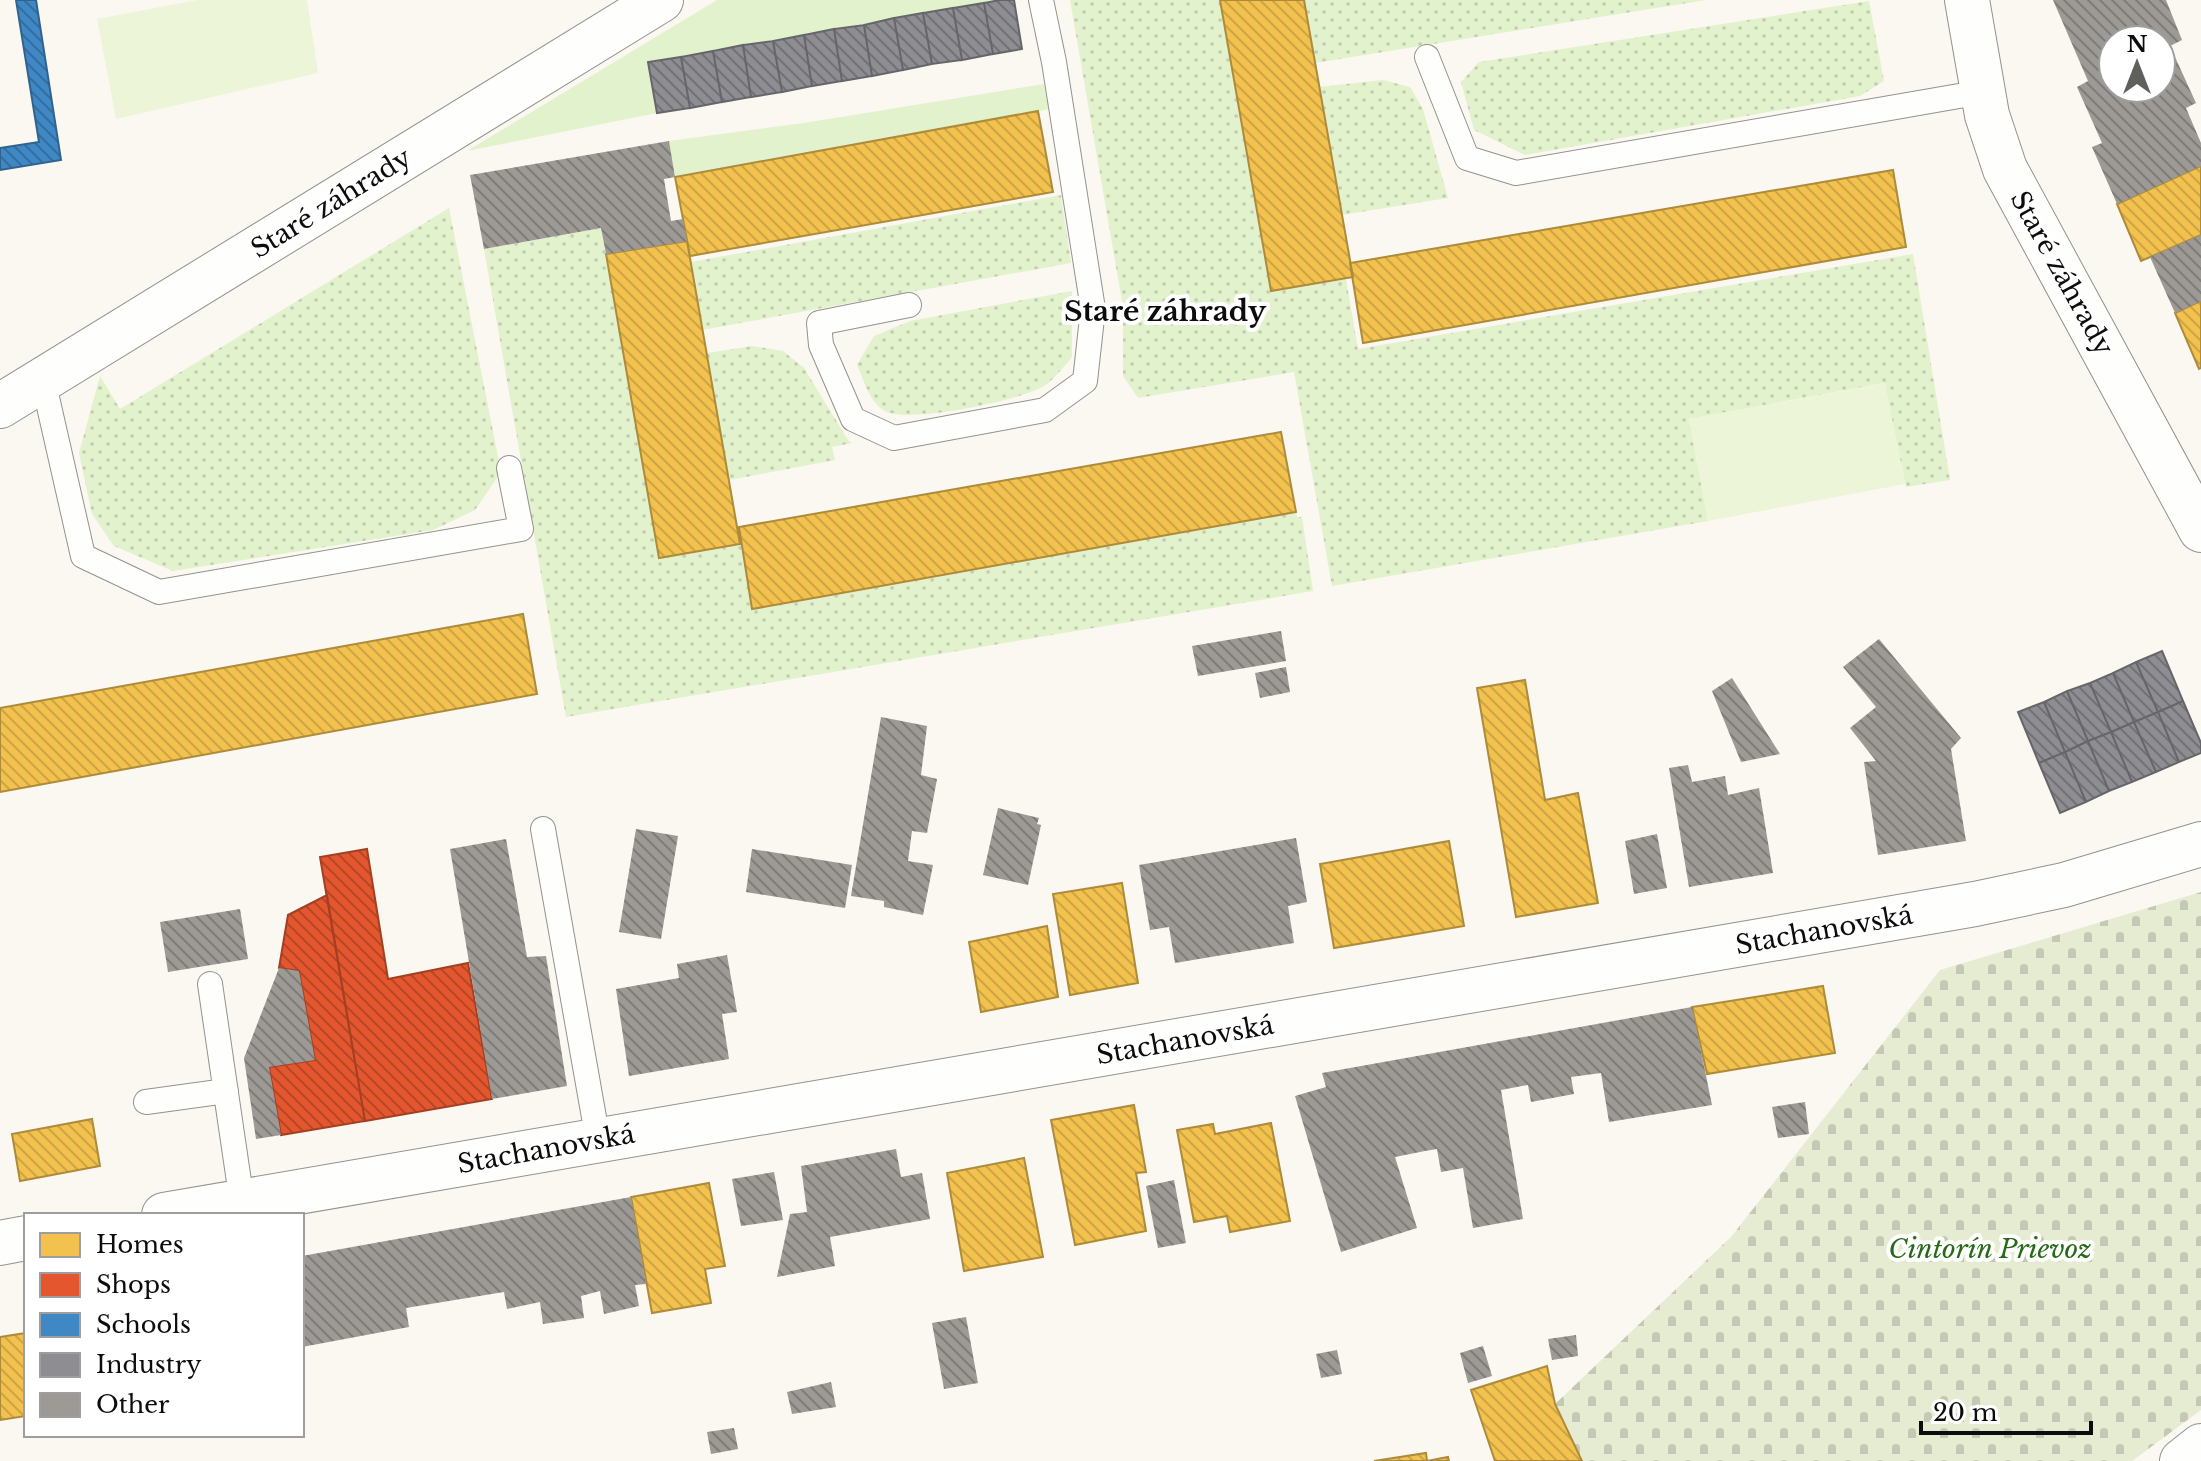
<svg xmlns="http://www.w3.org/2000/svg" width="2201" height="1461" font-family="'Libre Baskerville',serif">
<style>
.grass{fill:#e2f2cd}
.cemetery{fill:url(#cemetery-stones)}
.park{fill:url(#park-dots)}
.pitch{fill:#edf5d8}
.homes{fill:url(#homes-back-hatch);stroke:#ad8b3a;stroke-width:2}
.shops{fill:url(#shops-back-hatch);stroke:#a34024;stroke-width:2}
.schools{fill:url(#schools-back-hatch);stroke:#30638e;stroke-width:2}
.industry{fill:url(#industry-back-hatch);stroke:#66666a;stroke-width:2}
.building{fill:url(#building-back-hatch);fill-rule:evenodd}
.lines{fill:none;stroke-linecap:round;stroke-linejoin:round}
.lane-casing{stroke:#93928f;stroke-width:26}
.street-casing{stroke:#93928f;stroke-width:46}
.lane{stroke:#fefefd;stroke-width:24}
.street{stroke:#fefefd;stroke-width:44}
.labels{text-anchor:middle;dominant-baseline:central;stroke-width:8;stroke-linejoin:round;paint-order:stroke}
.street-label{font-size:26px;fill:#0c0c0c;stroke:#fff}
.park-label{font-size:26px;font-style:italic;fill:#266917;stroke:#fff}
.neighbourhood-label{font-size:28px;font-weight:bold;fill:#0c0c0c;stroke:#fff}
</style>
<defs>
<pattern id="cemetery-stones" width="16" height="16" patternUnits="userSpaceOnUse" patternTransform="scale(2)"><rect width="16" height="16" fill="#e6ecd2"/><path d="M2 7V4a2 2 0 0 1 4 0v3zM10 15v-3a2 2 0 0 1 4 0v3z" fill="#c4c9b3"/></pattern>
<pattern id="park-dots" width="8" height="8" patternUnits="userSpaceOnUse" patternTransform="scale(2)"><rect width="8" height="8" fill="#e2f2cd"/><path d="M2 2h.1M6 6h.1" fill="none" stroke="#c1ceaf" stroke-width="1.8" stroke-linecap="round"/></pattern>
<pattern id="homes-back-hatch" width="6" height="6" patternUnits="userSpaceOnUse" patternTransform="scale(2)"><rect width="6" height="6" fill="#f2c14e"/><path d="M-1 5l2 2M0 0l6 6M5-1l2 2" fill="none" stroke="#cea543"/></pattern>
<pattern id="shops-back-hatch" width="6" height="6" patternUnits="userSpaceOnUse" patternTransform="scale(2)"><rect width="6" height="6" fill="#e4572e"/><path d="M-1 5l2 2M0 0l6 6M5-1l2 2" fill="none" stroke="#b74626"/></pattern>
<pattern id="schools-back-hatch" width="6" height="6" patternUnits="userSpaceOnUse" patternTransform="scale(2)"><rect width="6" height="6" fill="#3f88c5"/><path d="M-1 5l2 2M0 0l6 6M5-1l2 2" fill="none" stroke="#336e9e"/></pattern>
<pattern id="industry-back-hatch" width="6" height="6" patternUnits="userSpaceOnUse" patternTransform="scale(2)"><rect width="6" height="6" fill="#8d8d92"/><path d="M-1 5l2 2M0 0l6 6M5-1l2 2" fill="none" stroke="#727276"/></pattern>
<pattern id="building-back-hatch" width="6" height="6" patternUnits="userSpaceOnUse" patternTransform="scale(2)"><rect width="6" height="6" fill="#9d9a96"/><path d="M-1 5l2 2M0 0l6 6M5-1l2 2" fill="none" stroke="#7e7c79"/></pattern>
</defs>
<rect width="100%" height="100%" fill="#faf8f0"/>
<!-- grass -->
<path class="grass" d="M 717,0 L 999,0 L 649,62 L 657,113 L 467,151 Z
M 1044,84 L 1049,109 L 675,177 L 669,141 L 804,123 Z"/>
<!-- cemetery -->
<path class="cemetery" d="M 2201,892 L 2201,1410 L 2132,1461 L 1582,1461 L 1555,1404 L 1731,1237 L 1940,970 Z"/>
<!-- park -->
<path class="park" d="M 1070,0 L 1220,0 L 1271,291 L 1346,279 L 1358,349 L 1913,254 L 1950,480 L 1906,487 L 1884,383 L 1689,419 L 1708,521 L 1332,586 L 1294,372 L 1138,398 L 1123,376 L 1123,307 Z
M 1304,0 L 1706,0 L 1315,63 Z
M 1869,1 L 1884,81 L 1860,96 L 1525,155 L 1474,130 L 1461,82 L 1479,62 Z
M 1383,80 L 1410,87 L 1423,109 L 1448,198 L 1341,215 L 1319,87 Z
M 1061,195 L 1071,263 L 702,330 L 691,262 Z
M 449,208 L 501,472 L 475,510 L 433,530 L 173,571 L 114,546 L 92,514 L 79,453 L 100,376 L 120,409 Z
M 601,228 L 659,557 L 741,543 L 752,608 L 1296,512 L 1297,517 L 1302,517 L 1313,591 L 566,717 L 484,249 Z
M 1072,291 L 1072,357 C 1064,366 1056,377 1047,384 C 1026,400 908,424 885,411 C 869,402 864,380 857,365 L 874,336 L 910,321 Z
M 752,346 L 783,351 L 804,368 L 848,440 L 852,443 L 832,447 L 835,460 L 729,480 L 707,353 Z"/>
<!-- pitch -->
<path class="pitch" d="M 197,0 L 307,0 L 318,73 L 116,119 L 97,19 Z
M 1885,383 L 1905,484 L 1708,521 L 1689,419 Z"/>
<!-- homes -->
<path class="homes" d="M 1220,0 L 1304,0 L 1353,277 L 1271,291 Z
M 1038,111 L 1053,192 L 690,256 L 675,177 Z
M 2201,166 L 2201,235 L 2141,261 L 2117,204 Z
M 1893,170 L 1906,247 L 1363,343 L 1350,263 Z
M 687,241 L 740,544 L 659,558 L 606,254 Z
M 2201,301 L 2201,368 L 2199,369 L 2175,313 Z
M 1281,432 L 1296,512 L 752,609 L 739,527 Z
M 523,614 L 537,694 L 0,792 L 0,708 Z
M 1525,680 L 1545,800 L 1578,793 L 1598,903 L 1516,917 L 1477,688 Z
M 1449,841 L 1464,926 L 1334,948 L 1320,864 Z
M 1122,883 L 1138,983 L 1070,995 L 1053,894 Z
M 1047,926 L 1058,997 L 981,1012 L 969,942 Z
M 1823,986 L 1835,1053 L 1707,1074 L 1692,1007 Z
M 1134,1105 L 1146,1172 L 1136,1173 L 1146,1231 L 1075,1245 L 1051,1120 Z
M 92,1119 L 100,1166 L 20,1181 L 12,1134 Z
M 1271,1123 L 1290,1221 L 1230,1232 L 1227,1216 L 1194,1222 L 1177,1130 L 1213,1124 L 1215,1134 Z
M 1024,1158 L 1043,1257 L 964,1271 L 947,1173 Z
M 709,1183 L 725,1266 L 705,1269 L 711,1303 L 652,1313 L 631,1197 Z
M 26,1333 L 26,1416 L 0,1420 L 0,1337 Z
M 1547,1366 L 1555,1404 L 1582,1461 L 1495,1461 L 1471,1390 Z
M 1426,1453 L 1427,1461 L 1448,1457 L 1449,1461 L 1374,1461 Z"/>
<!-- shops -->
<path class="shops" d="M 367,849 L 388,979 L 468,963 L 492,1099 L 365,1121 L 320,857 Z
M 327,895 L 365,1121 L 281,1135 L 269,1067 L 315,1060 L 299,971 L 279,968 L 288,915 Z"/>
<!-- schools -->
<path class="schools" d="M 16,0 L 36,0 L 61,160 L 0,170 L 0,148 L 39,142 Z"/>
<!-- industry -->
<path class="industry" d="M 1000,0 L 1014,0 L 1022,49 L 993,54 L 984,3 Z
M 984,3 L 993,54 L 962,60 L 953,8 Z
M 953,8 L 962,60 L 932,64 L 923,13 Z
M 923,13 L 932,64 L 903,70 L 894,18 Z
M 894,18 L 903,70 L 872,76 L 864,25 Z
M 864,25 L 872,76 L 842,81 L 834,29 Z
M 834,29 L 842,81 L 812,86 L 804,35 Z
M 804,35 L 812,86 L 782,92 L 773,41 Z
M 773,41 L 782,92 L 751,97 L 743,45 Z
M 743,45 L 751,97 L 722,102 L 713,51 Z
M 713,51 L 722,102 L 690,108 L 681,57 Z
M 681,57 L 690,108 L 657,113 L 648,62 Z
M 2162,651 L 2183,701 L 2158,712 L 2136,662 Z
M 2136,662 L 2158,712 L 2134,722 L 2113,673 Z
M 2113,673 L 2134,722 L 2111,732 L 2090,683 Z
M 2090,683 L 2111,732 L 2088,741 L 2067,691 Z
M 2067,691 L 2088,741 L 2065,752 L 2044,702 Z
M 2183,701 L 2201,743 L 2201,753 L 2179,762 L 2158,712 Z
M 2044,702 L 2065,752 L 2039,763 L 2018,712 Z
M 2158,712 L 2179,762 L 2156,772 L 2134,722 Z
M 2134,722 L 2156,772 L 2132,782 L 2111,732 Z
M 2111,732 L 2132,782 L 2109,791 L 2088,741 Z
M 2088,741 L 2109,791 L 2086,802 L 2065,752 Z
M 2065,752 L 2086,802 L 2060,813 L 2039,763 Z"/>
<!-- building -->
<path class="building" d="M 2053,0 L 2166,0 L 2182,40 L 2170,46 L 2196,103 L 2186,108 L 2201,143 L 2201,166 L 2117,204 L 2092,147 L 2102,143 L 2077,87 L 2088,81 ZM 2113,40 L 2161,40 L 2161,88 L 2113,88 Z
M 669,141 L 675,177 L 664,179 L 671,221 L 683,219 L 687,241 L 606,254 L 601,228 L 484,249 L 470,175 Z
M 2201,235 L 2201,301 L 2175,313 L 2150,257 Z
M 1281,631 L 1286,661 L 1198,676 L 1192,646 Z
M 1879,639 L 1961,738 L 1951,749 L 1966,841 L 1878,855 L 1864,762 L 1876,761 L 1850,728 L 1876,707 L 1843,667 Z
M 1286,667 L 1290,692 L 1260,698 L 1255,673 Z
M 1732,678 L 1780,754 L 1741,762 L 1712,691 Z
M 881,717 L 927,726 L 921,775 L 937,779 L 927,833 L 912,831 L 908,861 L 933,865 L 923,915 L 884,907 L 884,901 L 851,896 Z
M 1688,765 L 1692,782 L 1725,776 L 1728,795 L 1759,788 L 1773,873 L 1689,887 L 1669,768 Z
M 998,808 L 1039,818 L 1037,824 L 1041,825 L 1028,885 L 983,875 Z
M 636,829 L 678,836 L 661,939 L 619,932 Z
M 1657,834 L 1667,888 L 1634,894 L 1625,841 Z
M 1296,838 L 1307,902 L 1288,906 L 1294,943 L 1175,963 L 1169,927 L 1150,930 L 1139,865 Z
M 506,839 L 527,957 L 546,956 L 567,1086 L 492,1099 L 450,849 Z
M 752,849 L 852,865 L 845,908 L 746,892 Z
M 240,909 L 248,959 L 168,972 L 160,922 Z
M 727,955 L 737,1012 L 722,1014 L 729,1059 L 629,1076 L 616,989 L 679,978 L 677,964 Z
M 279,968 L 299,971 L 315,1060 L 269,1067 L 281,1135 L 256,1139 L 244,1058 Z
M 1692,1007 L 1712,1105 L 1609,1122 L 1601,1073 L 1571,1077 L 1574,1094 L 1531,1102 L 1528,1085 L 1501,1090 L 1523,1219 L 1473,1228 L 1463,1168 L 1441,1172 L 1437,1149 L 1425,1151 L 1395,1157 L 1417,1228 L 1341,1252 L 1295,1096 L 1326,1087 L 1322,1073 Z
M 1805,1102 L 1809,1134 L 1778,1138 L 1772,1107 Z
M 896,1149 L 901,1177 L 922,1173 L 930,1219 L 830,1237 L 835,1266 L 777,1277 L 790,1214 L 807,1212 L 801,1166 Z
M 774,1172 L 783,1220 L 741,1226 L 732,1179 Z
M 1174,1180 L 1186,1243 L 1158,1248 L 1146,1186 Z
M 631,1197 L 646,1284 L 635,1285 L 639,1306 L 604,1314 L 600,1291 L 581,1296 L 584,1318 L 543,1324 L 540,1302 L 507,1309 L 504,1292 L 406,1308 L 409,1327 L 302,1347 L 302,1256 Z
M 966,1317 L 978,1383 L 944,1389 L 932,1323 Z
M 1576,1335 L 1578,1356 L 1552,1360 L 1548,1339 Z
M 1483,1346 L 1492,1376 L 1468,1383 L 1460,1353 Z
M 1337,1350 L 1342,1374 L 1321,1378 L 1316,1354 Z
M 831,1382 L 836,1407 L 792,1414 L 787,1392 Z
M 734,1428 L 738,1449 L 711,1454 L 707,1432 Z"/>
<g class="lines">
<!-- lane casing -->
<g class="lane-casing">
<path id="lane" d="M 1427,57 L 1467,158 L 1516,173 L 1982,92
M 909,305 L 819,323 L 821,345 L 853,419 L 894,438 L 1045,410 L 1085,381 L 1093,309 L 1054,62 L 1041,0
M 43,380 L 83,556 L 159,592 L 521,529 L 509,468
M 543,829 L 598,1140
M 210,984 L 242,1202
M 146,1102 L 226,1091"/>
</g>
<!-- street casing -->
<g class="street-casing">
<path id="street" d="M 1967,0 L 1987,115 L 2005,169 L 2201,530
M 0,406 L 661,0
M 164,1215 L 1975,904 L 2064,885 L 2201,844
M 0,1243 L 26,1238
M 2182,1461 L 2201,1446"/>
</g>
<!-- lane -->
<use href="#lane" class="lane"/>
<!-- street -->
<use href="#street" class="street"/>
</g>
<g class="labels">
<!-- street labels -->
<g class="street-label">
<text transform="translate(331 203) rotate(-32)">Staré záhrady</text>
<text transform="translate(2062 273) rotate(61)">Staré záhrady</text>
<text transform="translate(1824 930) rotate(-10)">Stachanovská</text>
<text transform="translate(1185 1040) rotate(-10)">Stachanovská</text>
<text transform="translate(546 1149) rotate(-10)">Stachanovská</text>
</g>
<!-- park labels -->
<g class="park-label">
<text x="1990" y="1249">Cintorín Prievoz</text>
</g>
<!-- neighbourhood labels -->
<g class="neighbourhood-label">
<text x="1165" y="311">Staré záhrady</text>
</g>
</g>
<!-- legend -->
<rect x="24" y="1213" width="280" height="224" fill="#ffffff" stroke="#9e9e9e" stroke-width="2"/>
<rect x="40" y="1233" width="40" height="24" fill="#f2c14e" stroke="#9e9e9e" stroke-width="2"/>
<text x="96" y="1253" font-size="24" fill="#0c0c0c">Homes</text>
<rect x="40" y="1273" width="40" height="24" fill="#e4572e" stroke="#9e9e9e" stroke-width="2"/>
<text x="96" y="1293" font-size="24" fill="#0c0c0c">Shops</text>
<rect x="40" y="1313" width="40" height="24" fill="#3f88c5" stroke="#9e9e9e" stroke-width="2"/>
<text x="96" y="1333" font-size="24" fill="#0c0c0c">Schools</text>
<rect x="40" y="1353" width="40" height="24" fill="#8d8d92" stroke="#9e9e9e" stroke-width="2"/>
<text x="96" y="1373" font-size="24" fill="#0c0c0c">Industry</text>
<rect x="40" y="1393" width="40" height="24" fill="#9d9a96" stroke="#9e9e9e" stroke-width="2"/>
<text x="96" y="1413" font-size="24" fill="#0c0c0c">Other</text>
<!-- north arrow -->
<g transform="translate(2137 64)"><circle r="38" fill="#ffffff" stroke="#9e9e9e" stroke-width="2"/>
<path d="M0-6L14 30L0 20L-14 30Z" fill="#5f5f5c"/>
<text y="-12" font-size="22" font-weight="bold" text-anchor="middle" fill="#0c0c0c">N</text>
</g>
<!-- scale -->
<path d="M1921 1421v12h170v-12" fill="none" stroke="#0c0c0c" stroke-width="4"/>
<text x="1933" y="1421" font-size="24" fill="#0c0c0c" stroke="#ffffff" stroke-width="6" paint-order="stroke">20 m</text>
</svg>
